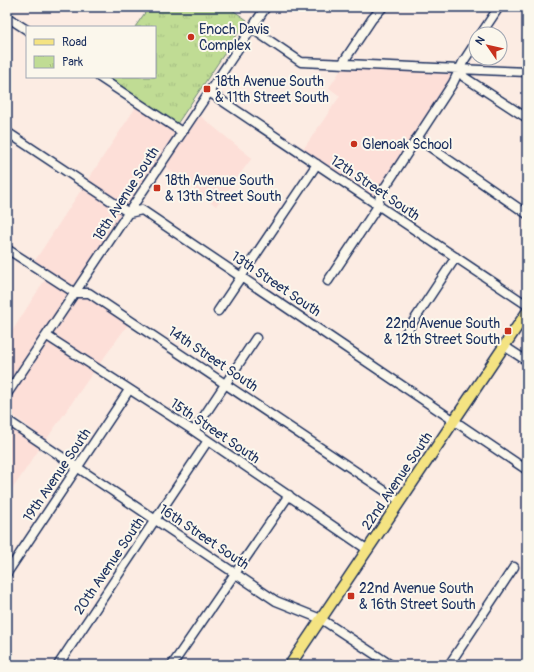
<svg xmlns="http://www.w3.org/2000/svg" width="534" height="672" font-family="Pangolin,sans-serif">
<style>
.built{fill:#fddfd8}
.park{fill:url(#park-tufts);stroke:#6e8679}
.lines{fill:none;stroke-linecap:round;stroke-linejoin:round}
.minor-casing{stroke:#1b2f5e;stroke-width:11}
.major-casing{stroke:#1b2f5e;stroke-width:13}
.minor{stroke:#fbf7ec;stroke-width:8}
.major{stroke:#f4e382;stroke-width:10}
.poi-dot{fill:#c8321e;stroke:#fbf7ec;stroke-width:1.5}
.labels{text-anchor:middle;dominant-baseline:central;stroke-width:4;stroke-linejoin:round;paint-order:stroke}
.poi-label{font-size:14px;fill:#1b2f5e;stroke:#fbf7ec;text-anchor:start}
.street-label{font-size:14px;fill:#1b2f5e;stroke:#fbf7ec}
</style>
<defs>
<pattern id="park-tufts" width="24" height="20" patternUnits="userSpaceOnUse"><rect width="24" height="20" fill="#c0dc94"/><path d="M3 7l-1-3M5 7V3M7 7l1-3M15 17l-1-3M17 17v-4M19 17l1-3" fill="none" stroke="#a4bd82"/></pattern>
</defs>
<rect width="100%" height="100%" fill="#fcece3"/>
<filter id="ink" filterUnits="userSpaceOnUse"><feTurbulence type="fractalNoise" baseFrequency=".025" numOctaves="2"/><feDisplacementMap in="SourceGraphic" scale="8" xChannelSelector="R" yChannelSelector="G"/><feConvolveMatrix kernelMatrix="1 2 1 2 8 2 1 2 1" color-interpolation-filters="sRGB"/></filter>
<g filter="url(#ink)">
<!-- built -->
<path class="built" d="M 342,68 L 454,73 L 377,193 L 375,200 L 302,151 L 340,96 L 329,88 Z
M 136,107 L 177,133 L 127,208 L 87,181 Z
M 199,115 L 252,158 L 216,206 L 165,166 L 143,198 Z
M 83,187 L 124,214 L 74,288 L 34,262 Z
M 46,278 L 70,294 L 7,388 L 7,339 Z
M 78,296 L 88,296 L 129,323 L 98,366 L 52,335 Z
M 48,340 L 94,371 L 46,440 L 7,411 L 7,401 Z
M 7,419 L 42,445 L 7,497 Z"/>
<!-- park -->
<path class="park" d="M 149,7 L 228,7 L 247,20 L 177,124 L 108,77 L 155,77 L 155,27 L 135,27 Z"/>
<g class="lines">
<!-- minor casing -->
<g class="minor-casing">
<path id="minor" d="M 7,17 L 27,30
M 251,28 L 301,62 L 527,72
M 481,34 L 499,7
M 342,64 L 372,19 L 383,7
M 460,70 L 464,77 L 527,118
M 99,77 L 182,132
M 209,92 L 527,305
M 7,132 L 129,213 L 142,210 L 527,470
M 417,138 L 527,214
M 7,249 L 75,293 L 89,293 L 400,501
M 328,281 L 378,206 L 380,195 L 453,83 L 463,62 L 476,42
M 218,311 L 317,164
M 405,334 L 456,257
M 47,336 L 194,431 L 368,550
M 504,346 L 527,361
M 7,394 L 266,7
M 7,420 L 276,601 L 321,619 L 391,665
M 194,431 L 256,338
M 7,573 L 129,390
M 58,665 L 207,442
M 172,665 L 289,495
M 449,665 L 514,567"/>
</g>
<!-- major casing -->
<g class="major-casing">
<path id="major" d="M 290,665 L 527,312"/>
</g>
<!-- minor -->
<use href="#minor" class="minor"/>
<!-- major -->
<use href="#major" class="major"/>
</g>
</g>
<!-- markers -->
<g class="poi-dot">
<circle cx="191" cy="37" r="4"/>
<rect x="203" y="85" width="8" height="8" rx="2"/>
<circle cx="354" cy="144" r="4"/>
<rect x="153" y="184" width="8" height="8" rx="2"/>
<rect x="504" y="327" width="8" height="8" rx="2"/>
<rect x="347" y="592" width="8" height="8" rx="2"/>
</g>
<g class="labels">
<!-- poi labels -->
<g class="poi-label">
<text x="199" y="29">Enoch Davis<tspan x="199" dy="16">Complex</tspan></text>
<text x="215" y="81">18th Avenue South<tspan x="215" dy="16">&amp; 11th Street South</tspan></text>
<text x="362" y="144">Glenoak School</text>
<text x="165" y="180">18th Avenue South<tspan x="165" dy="16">&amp; 13th Street South</tspan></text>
<text x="500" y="323" text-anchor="end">22nd Avenue South<tspan x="500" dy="16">&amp; 12th Street South</tspan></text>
<text x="359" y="588">22nd Avenue South<tspan x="359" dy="16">&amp; 16th Street South</tspan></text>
</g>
<!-- street labels -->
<g class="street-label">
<text transform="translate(375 188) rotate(34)">12th Street South</text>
<text transform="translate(126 194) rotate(-57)">18th Avenue South</text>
<text transform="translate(276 284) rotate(34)">13th Street South</text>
<text transform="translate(213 359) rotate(34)">14th Street South</text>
<text transform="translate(215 431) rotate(34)">15th Street South</text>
<text transform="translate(57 475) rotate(-56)">19th Avenue South</text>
<text transform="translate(397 481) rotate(-56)">22nd Avenue South</text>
<text transform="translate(204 537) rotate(34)">16th Street South</text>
<text transform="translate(109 566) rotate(-56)">20th Avenue South</text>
</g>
</g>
<!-- margin -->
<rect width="534" height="672" fill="none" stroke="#fbf7ec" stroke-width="24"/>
<rect x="12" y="12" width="510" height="648" fill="none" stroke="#1b2f5e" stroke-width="1.5" filter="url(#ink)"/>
<!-- legend -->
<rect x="26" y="26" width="130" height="52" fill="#fbf7ec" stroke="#a1a7b3"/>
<rect x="34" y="39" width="20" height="6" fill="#f4e382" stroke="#a1a7b3"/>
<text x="62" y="46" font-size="12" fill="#1b2f5e">Road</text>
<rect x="34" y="56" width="20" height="12" fill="url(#park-tufts)" stroke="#a1a7b3"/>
<text x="62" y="66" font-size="12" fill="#1b2f5e">Park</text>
<!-- north arrow -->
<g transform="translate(488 46) rotate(304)"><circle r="19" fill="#fbf7ec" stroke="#a1a7b3"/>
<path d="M0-3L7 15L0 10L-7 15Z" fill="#c8321e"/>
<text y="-6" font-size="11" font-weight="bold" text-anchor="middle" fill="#1b2f5e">N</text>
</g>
</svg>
